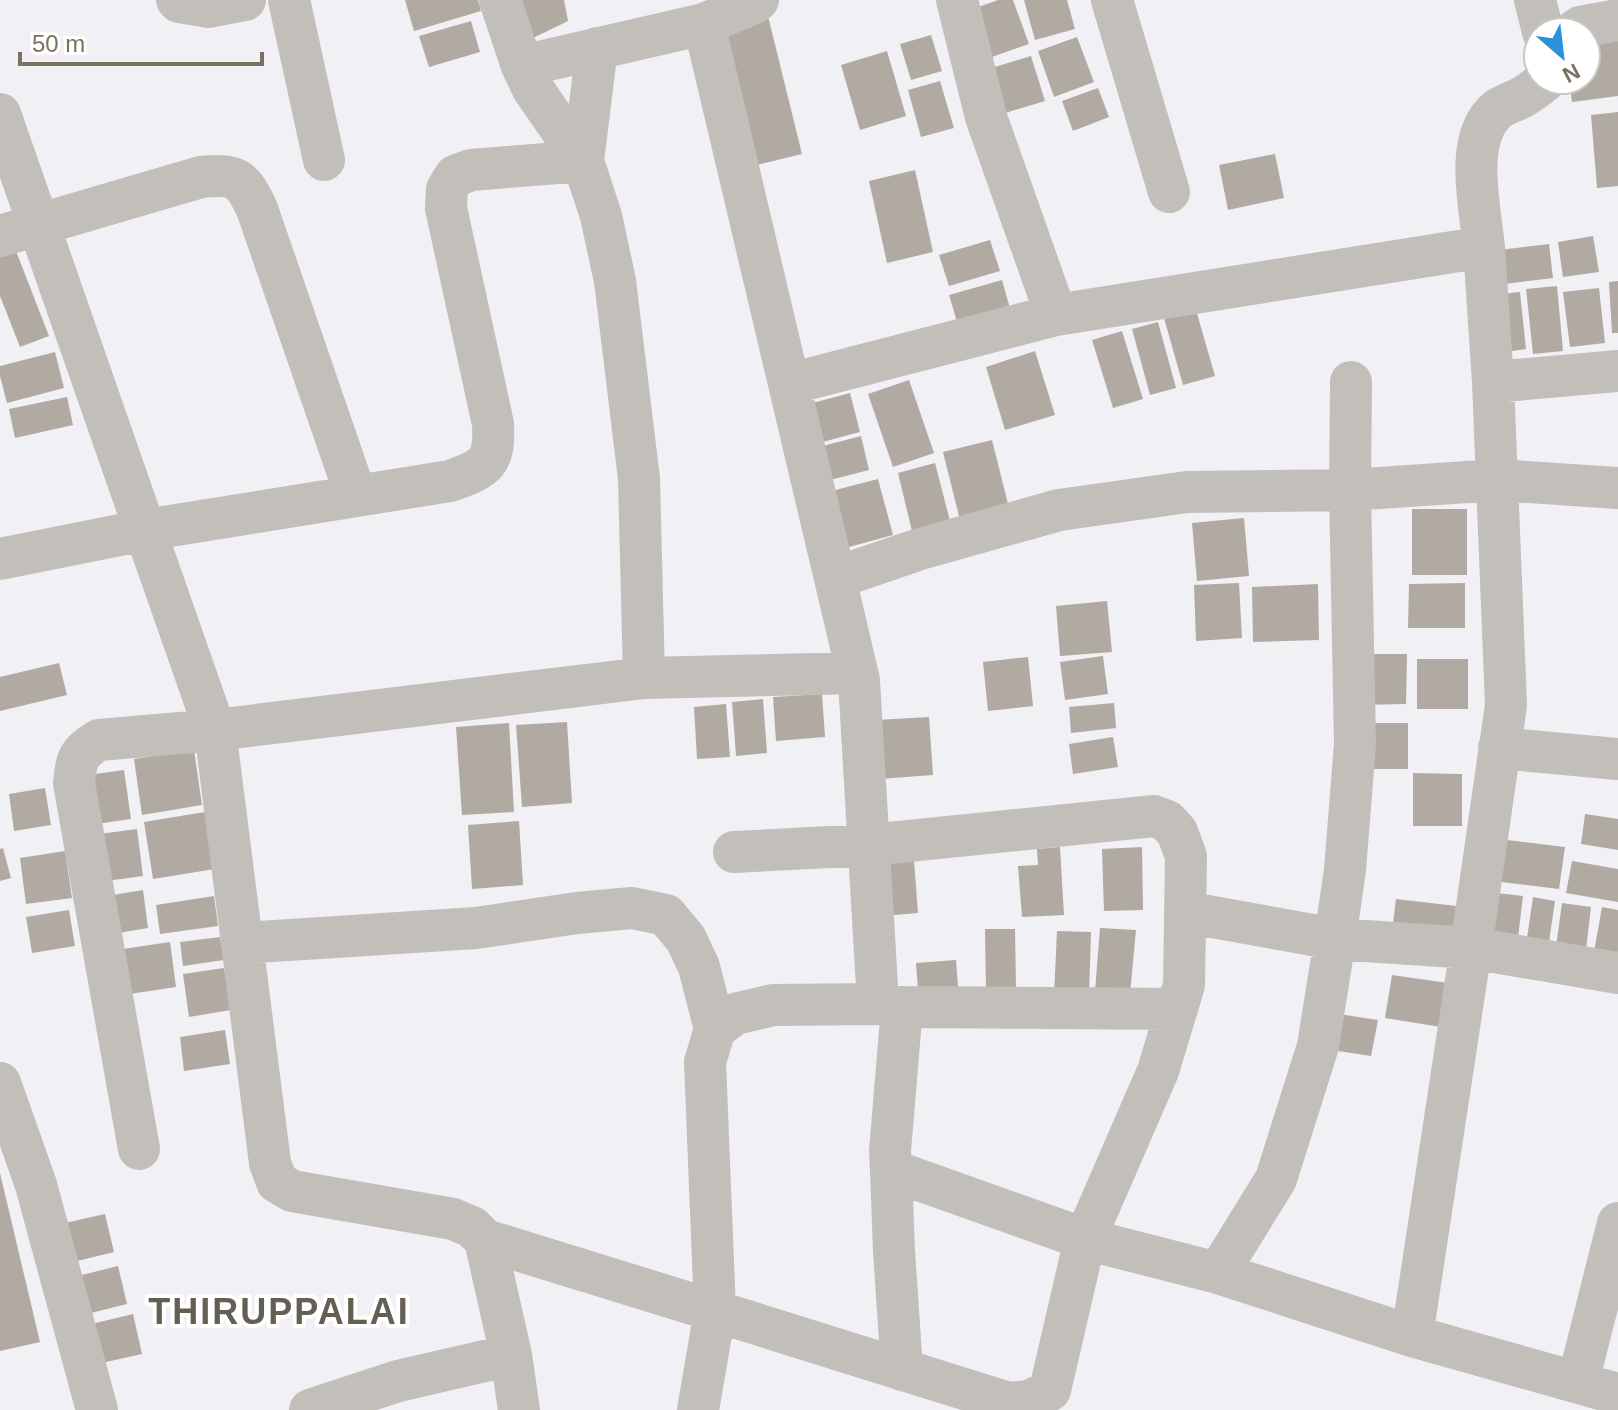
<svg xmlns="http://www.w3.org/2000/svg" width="1618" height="1410" font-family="Arial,sans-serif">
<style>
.building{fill:#b0aaa3}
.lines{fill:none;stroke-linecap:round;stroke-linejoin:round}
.minor{stroke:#c2bfbb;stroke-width:42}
.labels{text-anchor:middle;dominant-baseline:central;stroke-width:8;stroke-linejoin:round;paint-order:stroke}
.district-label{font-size:36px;font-weight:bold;letter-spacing:2px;fill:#655e52;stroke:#fff}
</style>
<rect width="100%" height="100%" fill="#f1f0f4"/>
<!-- building -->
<path class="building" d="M 405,0 L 478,0 L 481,11 L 414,31 Z
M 521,0 L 564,0 L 568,21 L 531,39 Z
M 998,0 L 1013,0 L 1029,44 L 989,58 L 973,9 Z
M 1024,0 L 1067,0 L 1075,29 L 1035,40 Z
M 767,12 L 802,154 L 748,167 L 712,25 Z
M 471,21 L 480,52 L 429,67 L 419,36 Z
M 931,35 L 942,71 L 911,80 L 900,44 Z
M 1077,37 L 1094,82 L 1054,97 L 1038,51 Z
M 1618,39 L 1618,96 L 1572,102 L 1569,80 L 1586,80 L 1586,43 Z
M 887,51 L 906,116 L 860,130 L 841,65 Z
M 1031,56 L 1045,101 L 1005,113 L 991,68 Z
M 940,81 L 954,128 L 921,137 L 908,90 Z
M 1098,88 L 1109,117 L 1073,131 L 1062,101 Z
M 1618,112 L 1618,186 L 1597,188 L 1591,115 Z
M 1275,154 L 1284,198 L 1228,210 L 1219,165 Z
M 915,170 L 933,252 L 887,263 L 869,181 Z
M 1593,236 L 1599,272 L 1563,277 L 1558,242 Z
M 990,240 L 1000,271 L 949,286 L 939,255 Z
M 1549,244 L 1553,278 L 1496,285 L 1492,251 Z
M 14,246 L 49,336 L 20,347 L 0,296 L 0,251 Z
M 1002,280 L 1013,319 L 961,335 L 949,295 Z
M 1618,281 L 1618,333 L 1612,333 L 1609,282 Z
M 1557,286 L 1563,351 L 1533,354 L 1526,289 Z
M 1599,288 L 1605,343 L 1570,347 L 1563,292 Z
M 1520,292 L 1526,349 L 1499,353 L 1492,295 Z
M 1196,310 L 1215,376 L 1183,385 L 1164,318 Z
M 1158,322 L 1176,388 L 1150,395 L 1132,329 Z
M 1122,331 L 1143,399 L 1113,408 L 1092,340 Z
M 1035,351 L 1055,415 L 1005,430 L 986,367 Z
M 55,352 L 64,388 L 7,403 L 0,376 L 0,366 Z
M 909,380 L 934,453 L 893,467 L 868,394 Z
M 850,393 L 860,432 L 815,444 L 805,405 Z
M 67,397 L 73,425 L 15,438 L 9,409 Z
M 861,436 L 869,470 L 822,482 L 815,448 Z
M 992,440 L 1009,508 L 960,520 L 943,452 Z
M 935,463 L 950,521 L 912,531 L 898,473 Z
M 878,479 L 893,535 L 838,550 L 824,493 Z
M 1412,509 L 1467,509 L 1467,575 L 1412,575 Z
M 1244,518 L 1249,576 L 1197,581 L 1192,523 Z
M 1239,583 L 1242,638 L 1196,641 L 1194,585 Z
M 1465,583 L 1465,628 L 1408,628 L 1409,584 Z
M 1318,584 L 1319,640 L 1253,642 L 1252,587 Z
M 1107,601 L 1112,652 L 1060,656 L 1056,606 Z
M 1358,654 L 1407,654 L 1406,704 L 1358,705 Z
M 1103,656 L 1108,694 L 1065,700 L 1060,662 Z
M 1028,657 L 1033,706 L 988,711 L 983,662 Z
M 1417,659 L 1468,659 L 1468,709 L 1417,709 Z
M 59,663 L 67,695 L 0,711 L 0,677 Z
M 822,694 L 825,737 L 776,741 L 773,697 Z
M 763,699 L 767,753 L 736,756 L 732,702 Z
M 1114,703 L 1116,728 L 1071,733 L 1069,707 Z
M 726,704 L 730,757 L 697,759 L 694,707 Z
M 929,717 L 933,775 L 879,779 L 876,720 Z
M 567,722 L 572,803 L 522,807 L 516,725 Z
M 509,723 L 514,812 L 462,815 L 456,727 Z
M 1367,723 L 1408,723 L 1408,769 L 1367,769 Z
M 1113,737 L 1118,767 L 1073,774 L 1069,744 Z
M 194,750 L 202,805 L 142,815 L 134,759 Z
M 124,770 L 131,819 L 89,825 L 81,776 Z
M 1413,773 L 1462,774 L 1462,826 L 1413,826 Z
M 45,788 L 51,825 L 14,831 L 9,794 Z
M 205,812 L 215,869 L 153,879 L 144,822 Z
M 1585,814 L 1618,819 L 1618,850 L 1581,844 Z
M 519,821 L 523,885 L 472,889 L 468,825 Z
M 137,829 L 143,876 L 99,882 L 92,835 Z
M 1498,839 L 1565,847 L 1559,889 L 1493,881 Z
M 1060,847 L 1064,915 L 1022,917 L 1018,866 L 1038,865 L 1037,849 Z
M 1142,847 L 1143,910 L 1104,911 L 1102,849 Z
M 3,848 L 11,878 L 0,881 L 0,849 Z
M 65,851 L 72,898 L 26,904 L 20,858 Z
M 914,860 L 918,913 L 883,916 L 879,863 Z
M 1572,861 L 1618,869 L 1618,902 L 1566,893 Z
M 143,890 L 148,928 L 113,934 L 107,896 Z
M 1489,892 L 1523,896 L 1517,946 L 1483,942 Z
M 214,896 L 218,926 L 160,934 L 156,905 Z
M 1533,897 L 1555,901 L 1549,942 L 1527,938 Z
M 1396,899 L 1456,906 L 1452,938 L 1392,931 Z
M 1562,903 L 1591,907 L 1586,950 L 1556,947 Z
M 1602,907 L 1618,910 L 1618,956 L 1594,952 Z
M 69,910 L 75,946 L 32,953 L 26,917 Z
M 1100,928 L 1136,930 L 1130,994 L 1095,991 Z
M 985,929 L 1015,929 L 1016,990 L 986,991 Z
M 1057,931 L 1091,932 L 1089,996 L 1054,995 Z
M 220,937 L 224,960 L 183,966 L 180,942 Z
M 170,942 L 176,987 L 123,995 L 116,950 Z
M 956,960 L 959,1000 L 919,1003 L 916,963 Z
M 224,968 L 231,1010 L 189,1017 L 183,974 Z
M 1392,975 L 1448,983 L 1441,1027 L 1385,1018 Z
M 1332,1013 L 1378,1020 L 1371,1056 L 1325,1049 Z
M 225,1030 L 230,1064 L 184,1071 L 180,1037 Z
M 0,1173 L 40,1342 L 0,1351 Z
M 105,1214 L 114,1252 L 65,1264 L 56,1225 Z
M 118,1266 L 127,1304 L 75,1317 L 66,1279 Z
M 133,1314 L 142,1354 L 88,1366 L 79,1327 Z"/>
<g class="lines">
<!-- minor -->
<path class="minor" d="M 177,0 L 179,2 L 209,7 L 245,0
M 289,0 L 324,160
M 500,0 L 522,66 L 533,89 L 583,161 L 601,216 L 615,281 L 639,479 L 644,678
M 758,0 L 752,4 L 704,24 L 859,680 L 878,1004
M 1112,0 L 1169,192
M 1535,0 L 1543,32
M 1573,32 L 1580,27 L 1618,20
M 522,66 L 704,24
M 0,114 L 145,530 L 0,559
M 0,236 L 201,177 C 236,174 242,177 257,209 L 356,496
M 1056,315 L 1484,247 C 1480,207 1463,137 1498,109 C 1505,104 1513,102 1521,98 C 1529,93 1539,86 1546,80
M 1493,382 L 1618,371
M 789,384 L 1056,315 L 986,117 L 957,0
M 835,578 L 920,549 L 1059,510 L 1187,492 L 1350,490 L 1497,480 L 1618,488
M 1499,748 L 1618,759
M 734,852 L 869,845 L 1154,816 L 1167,821 L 1177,832 L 1186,856 L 1184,985 L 1158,1071 L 1085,1239 L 891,1170 L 890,1151 L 902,1007
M 1185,912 L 1335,939 L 1471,948 L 1618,973
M 243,943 L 476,928 L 577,913 L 632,908 L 666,915 L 686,939 L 699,967 L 715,1029
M 0,1083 L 36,1185 L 97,1410
M 139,1149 L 74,783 C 76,760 78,752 99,740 L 215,730 L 145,530 L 450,481 C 486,468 495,464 493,424 L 446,208 L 447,189 L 455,176 L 471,170 L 583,161 L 597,48
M 891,1170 L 894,1251 L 902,1370
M 485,1240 L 715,1311 L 705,1062 L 715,1029 L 735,1014 L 773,1005 L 878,1004 L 902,1007 L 1177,1009
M 1218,1273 L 1276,1179 L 1318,1046 L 1335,939 L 1345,870 L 1355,744 L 1350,490 L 1351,382
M 1412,1336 L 1618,1394
M 1578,1382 L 1618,1223
M 310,1410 L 398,1381 L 511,1355
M 519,1410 L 511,1355 L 485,1240 L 472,1227 L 453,1219 L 292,1191 L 277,1182 L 270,1163 L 215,730 L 644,678 L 856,673
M 698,1410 L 715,1311 L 1009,1403 L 1030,1401 L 1050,1390 L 1085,1239 L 1218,1273 L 1412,1336 L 1471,948 L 1506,705 L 1493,382 L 1484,247"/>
</g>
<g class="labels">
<!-- district labels -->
<g class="district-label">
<text x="279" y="1311">THIRUPPALAI</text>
</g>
</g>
<!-- north arrow -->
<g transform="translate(1562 56) rotate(152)"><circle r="38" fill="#ffffff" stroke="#cac6c0" stroke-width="2"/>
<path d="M0-6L14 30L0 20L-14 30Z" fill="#2c92d9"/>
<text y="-12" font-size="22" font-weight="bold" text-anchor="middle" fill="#7a7161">N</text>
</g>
<!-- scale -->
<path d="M20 52v12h242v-12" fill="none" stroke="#7a7161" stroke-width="4"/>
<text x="32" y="52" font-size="24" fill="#7a7161" stroke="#ffffff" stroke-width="6" paint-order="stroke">50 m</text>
</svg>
